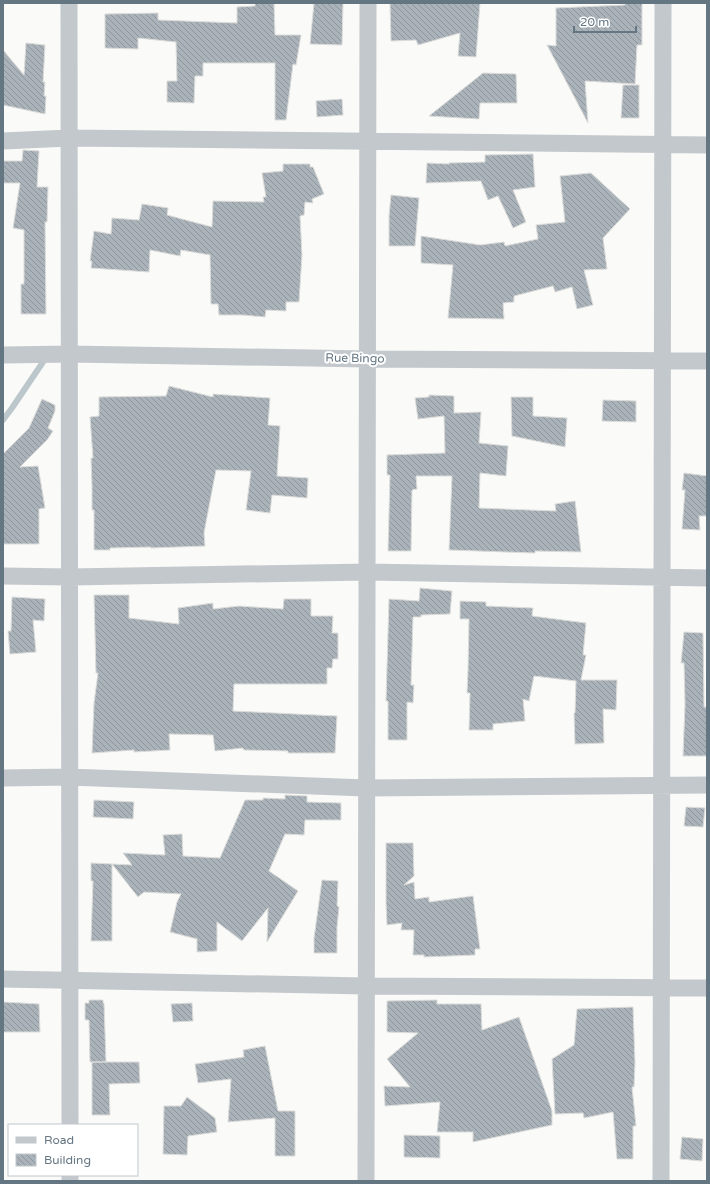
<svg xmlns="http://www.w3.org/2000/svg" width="710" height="1184" font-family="'Varela Round',sans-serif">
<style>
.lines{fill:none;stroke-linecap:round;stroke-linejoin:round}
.stream{stroke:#bbc7cb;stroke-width:6}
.building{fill:url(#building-back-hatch);stroke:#dcdcda}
.street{stroke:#c3c8cc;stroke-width:17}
.labels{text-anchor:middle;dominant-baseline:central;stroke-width:4;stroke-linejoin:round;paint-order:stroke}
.street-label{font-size:12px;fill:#657683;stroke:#fff}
</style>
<defs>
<pattern id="building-back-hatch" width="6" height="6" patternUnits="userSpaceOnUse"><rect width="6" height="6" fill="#aab3b9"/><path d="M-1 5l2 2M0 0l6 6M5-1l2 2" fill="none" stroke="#8e969c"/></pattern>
</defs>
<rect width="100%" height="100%" fill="#fafaf8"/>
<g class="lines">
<!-- stream -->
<path class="stream" d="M 3,420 L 12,408 L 43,362"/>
</g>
<!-- building -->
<path class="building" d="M 255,3 L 274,3 L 275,35 L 301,35 L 296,65 L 293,64 L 286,120 L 275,120 L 275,63 L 203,63 L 203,76 L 195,76 L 194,103 L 167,102 L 167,81 L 177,81 L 176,42 L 138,38 L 138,49 L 105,48 L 105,14 L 158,13 L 158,20 L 237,23 L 237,7 L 255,6 Z
M 314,3 L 343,3 L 342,45 L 310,44 Z
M 390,3 L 480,3 L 476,57 L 458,56 L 460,33 L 418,45 L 416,40 L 391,41 Z
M 625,3 L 642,3 L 642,45 L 637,45 L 635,84 L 585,81 L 588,123 L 547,45 L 556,46 L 556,8 L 625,5 Z
M 26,43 L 45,45 L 43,82 L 45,82 L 44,96 L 46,96 L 45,114 L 3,105 L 3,50 L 24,75 Z
M 483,73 L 516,74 L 517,103 L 480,103 L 479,119 L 429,116 Z
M 623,85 L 639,85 L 639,118 L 621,118 Z
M 342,99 L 343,115 L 317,117 L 316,101 Z
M 23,150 L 39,151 L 37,187 L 48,187 L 47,222 L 45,222 L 46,314 L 21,314 L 21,284 L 24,284 L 24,230 L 13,228 L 20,183 L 3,183 L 3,161 L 22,161 Z
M 533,154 L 535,187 L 513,190 L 526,222 L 513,228 L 498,196 L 488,200 L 481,181 L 426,183 L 427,163 L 449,164 L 449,163 L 485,162 L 485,155 Z
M 283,164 L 310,164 L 310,167 L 313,167 L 324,194 L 312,199 L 313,203 L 305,202 L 304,215 L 300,216 L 302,255 L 299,302 L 286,302 L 286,311 L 266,310 L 265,317 L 242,315 L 219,315 L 218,304 L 211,304 L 210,255 L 181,250 L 180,256 L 150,250 L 149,272 L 91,268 L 92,261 L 90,261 L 94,231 L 111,234 L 112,218 L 139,220 L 142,204 L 168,208 L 167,215 L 212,227 L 213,201 L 264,202 L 263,197 L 266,197 L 262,173 L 283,171 Z
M 591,173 L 630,209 L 603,238 L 607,269 L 584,270 L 593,305 L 577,309 L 572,287 L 555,292 L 553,286 L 514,296 L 514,302 L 503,303 L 504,319 L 448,318 L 453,265 L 421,263 L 421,236 L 480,245 L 504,242 L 505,246 L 538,239 L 536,225 L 565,222 L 560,176 Z
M 391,195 L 419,198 L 415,246 L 389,246 L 389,216 Z
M 169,386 L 213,397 L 213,394 L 270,398 L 268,425 L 280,426 L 277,476 L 308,478 L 307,498 L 272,495 L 270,513 L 246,510 L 251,471 L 216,470 L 204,533 L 205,546 L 151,548 L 151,547 L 110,548 L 110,550 L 94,550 L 94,510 L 92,510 L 92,486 L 91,458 L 93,458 L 90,417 L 99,416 L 99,397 L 166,396 Z
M 429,395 L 454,396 L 454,413 L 481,412 L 479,443 L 508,446 L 506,476 L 480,473 L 479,508 L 556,511 L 555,504 L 575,501 L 581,552 L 535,551 L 535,553 L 449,550 L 452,476 L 416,476 L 417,489 L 412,490 L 411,551 L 388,551 L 390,475 L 387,475 L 387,455 L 445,453 L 444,416 L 418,419 L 415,398 L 429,397 Z
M 511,397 L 533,397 L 533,416 L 567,418 L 565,447 L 512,436 Z
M 42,399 L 55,405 L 55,411 L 48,428 L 53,431 L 47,440 L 20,467 L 38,466 L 45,508 L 39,509 L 39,544 L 3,544 L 3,454 L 29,428 Z
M 603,400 L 636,401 L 636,422 L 602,421 Z
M 684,473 L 707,476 L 707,516 L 699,516 L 700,530 L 682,529 L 685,490 L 682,490 Z
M 420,588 L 452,591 L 450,614 L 421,615 L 421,617 L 413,617 L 411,685 L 414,685 L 413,703 L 407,702 L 407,740 L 388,740 L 388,701 L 386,701 L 389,599 L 419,601 Z
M 94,595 L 129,595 L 129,618 L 179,624 L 178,608 L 213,603 L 213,609 L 239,606 L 283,609 L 284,599 L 311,599 L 311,616 L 333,616 L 332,633 L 338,633 L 338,659 L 333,659 L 332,668 L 327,668 L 327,684 L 234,684 L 233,711 L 337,716 L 335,753 L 288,753 L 288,751 L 244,750 L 243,748 L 215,751 L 213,735 L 169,734 L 170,750 L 134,752 L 134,750 L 92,753 L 94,703 L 98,673 L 96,673 Z
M 12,597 L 45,599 L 44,621 L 33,620 L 36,652 L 10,654 L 8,631 L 11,631 Z
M 460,601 L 486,602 L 486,606 L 533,608 L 532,616 L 586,623 L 583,655 L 586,655 L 581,680 L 617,680 L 616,710 L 603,709 L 604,743 L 575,744 L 574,713 L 575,713 L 576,681 L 534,676 L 529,701 L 523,699 L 525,721 L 493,724 L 493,730 L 469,730 L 470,693 L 467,693 L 468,670 L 469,619 L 460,619 Z
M 684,632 L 703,633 L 704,707 L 707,707 L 707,756 L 683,756 L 685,704 L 684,663 L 681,663 Z
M 285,795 L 307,796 L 307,802 L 341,803 L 341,820 L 305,820 L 304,835 L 285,834 L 269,871 L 298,891 L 267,942 L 268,908 L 242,941 L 217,922 L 217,951 L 197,952 L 197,939 L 170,932 L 177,902 L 181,894 L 144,892 L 138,897 L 112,864 L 112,941 L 91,941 L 93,881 L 91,881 L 91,863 L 132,865 L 123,853 L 165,855 L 163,835 L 182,834 L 183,856 L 220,858 L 245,800 L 263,800 L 263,798 L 285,799 Z
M 94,800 L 134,802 L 133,819 L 93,817 Z
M 686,807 L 705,808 L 703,827 L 684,826 Z
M 386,843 L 413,843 L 414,876 L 404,885 L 414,882 L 415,899 L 429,897 L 429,902 L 473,896 L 480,949 L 475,949 L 475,955 L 424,957 L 424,955 L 413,955 L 414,930 L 401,930 L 402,923 L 387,925 L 386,902 Z
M 322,880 L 338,881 L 337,906 L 339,907 L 337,927 L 337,953 L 314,953 L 314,938 Z
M 89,1000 L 103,1000 L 103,1003 L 104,1003 L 106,1062 L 90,1062 L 89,1020 L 85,1020 L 85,1003 L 89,1003 Z
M 437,1000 L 437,1004 L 481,1004 L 482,1030 L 519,1017 L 552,1111 L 552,1125 L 473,1142 L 473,1132 L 437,1132 L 440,1102 L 385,1106 L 384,1086 L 410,1087 L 387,1059 L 418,1033 L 387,1032 L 387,1001 Z
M 3,1002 L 39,1004 L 40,1032 L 3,1032 Z
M 192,1003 L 193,1021 L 173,1022 L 171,1004 Z
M 633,1007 L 635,1063 L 634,1087 L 632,1087 L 636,1126 L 633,1126 L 633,1159 L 617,1159 L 613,1112 L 584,1118 L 583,1113 L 555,1114 L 552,1059 L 574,1045 L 577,1009 Z
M 265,1046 L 278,1111 L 295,1111 L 295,1156 L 275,1156 L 275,1118 L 228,1122 L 231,1079 L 198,1083 L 195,1064 L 244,1057 L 243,1050 Z
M 92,1062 L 139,1062 L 140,1083 L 109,1084 L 110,1115 L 92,1115 Z
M 187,1097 L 215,1118 L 217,1132 L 188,1136 L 187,1155 L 163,1154 L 164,1106 L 181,1106 Z
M 404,1135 L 440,1136 L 440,1158 L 404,1157 Z
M 682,1137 L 703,1139 L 702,1161 L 680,1159 Z"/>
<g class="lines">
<!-- street -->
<path class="street" d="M 69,3 L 70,1125
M 3,141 L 69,138 L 707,145
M 3,355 L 70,354 L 367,359 L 707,361
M 3,576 L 70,577 L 367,572 L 707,578
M 3,778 L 69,777 L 366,788 L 707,785
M 3,979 L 366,986 L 707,988
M 70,1175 L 70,1181
M 366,1181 L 368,3
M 661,1181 L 663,3"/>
</g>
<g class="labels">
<!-- street labels -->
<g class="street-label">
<text transform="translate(355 358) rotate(1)">Rue Bingo</text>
</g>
</g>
<!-- border -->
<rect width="710" height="1184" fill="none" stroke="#657683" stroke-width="8"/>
<!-- legend -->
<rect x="8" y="1124" width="130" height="52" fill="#ffffff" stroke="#c1c8cd"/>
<rect x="16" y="1137" width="20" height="6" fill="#c3c8cc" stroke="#c1c8cd"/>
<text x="44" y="1144" font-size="12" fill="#657683">Road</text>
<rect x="16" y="1154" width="20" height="12" fill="url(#building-back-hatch)" stroke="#c1c8cd"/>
<text x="44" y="1164" font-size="12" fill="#657683">Building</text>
<!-- scale -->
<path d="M574 26v6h62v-6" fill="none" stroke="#657683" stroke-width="2"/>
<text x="580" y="26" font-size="12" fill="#657683" stroke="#ffffff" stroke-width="3" paint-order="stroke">20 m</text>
</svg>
